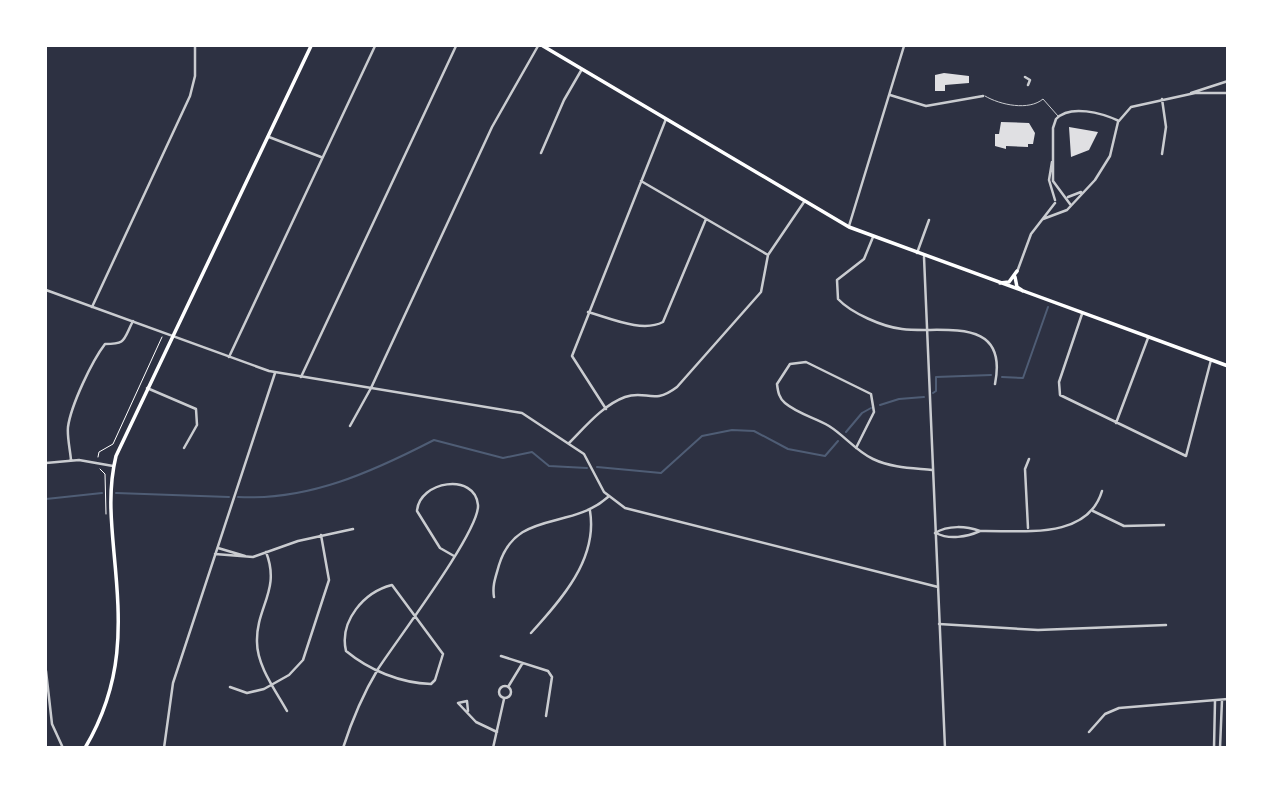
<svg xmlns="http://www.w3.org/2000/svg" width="1273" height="793" font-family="'Alegreya Sans',sans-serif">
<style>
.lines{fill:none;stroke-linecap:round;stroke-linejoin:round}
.stream{stroke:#4f5d75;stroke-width:2}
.building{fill:#e0e0e3}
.path{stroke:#fff;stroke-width:1}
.service{stroke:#caccd0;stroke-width:1}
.minor{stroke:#caccd0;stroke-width:2.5}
.tertiary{stroke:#caccd0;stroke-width:2.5}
.secondary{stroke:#fff;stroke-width:3.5}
</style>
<rect width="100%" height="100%" fill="#2d3142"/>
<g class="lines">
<!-- stream -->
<path class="stream" d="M 1002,377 L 1023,378 L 1048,307
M 933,393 L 936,391 L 936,377 L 991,375
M 880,405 L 899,399 L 924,397
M 846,432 L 862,413 L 871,408
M 597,467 L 661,473 L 702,436 L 732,430 L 754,431 L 788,449 L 825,456 L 838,441
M 116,493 L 229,497
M 238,497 C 308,501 372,472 434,440 L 503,458 L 532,452 L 549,466 L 587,468
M 46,499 L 102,493"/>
</g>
<!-- building -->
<path class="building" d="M 944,73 L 969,76 L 969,83 L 945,85 L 945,91 L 935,91 L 935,75 Z
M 1001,122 L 1029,123 L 1035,133 L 1033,144 L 1028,144 L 1028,147 L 1006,146 L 1006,149 L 995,146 L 995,134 L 999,134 Z
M 1069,127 L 1098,132 L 1089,150 L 1071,157 Z"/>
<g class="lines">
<!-- path -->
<path class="path" d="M 98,457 L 99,452 L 113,444 L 162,337
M 100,469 L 105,474 L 106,514"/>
<!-- service -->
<path class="service" d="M 985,96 C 1000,105 1029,111 1043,99 L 1058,116"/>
<!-- minor -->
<path class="minor" d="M 1025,77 L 1030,80 L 1028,85
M 1191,93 L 1228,81
M 890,95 L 926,106 L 983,96
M 269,137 L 321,157
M 541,153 L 564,100 L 582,69
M 1162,154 L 1166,127 L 1162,99
M 1052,162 L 1049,180 L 1055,200
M 641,181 L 768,255
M 1068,197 L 1081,192
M 1070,204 L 1053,181 L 1053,128 L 1056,119 C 1070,104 1102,113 1119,121
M 1043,219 L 1067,210 L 1095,180 L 1110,156 L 1118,122 L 1131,107 L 1195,93 L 1228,93
M 873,237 L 864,259 L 837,280 L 838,299 C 851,313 883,327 902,329 C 941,334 1009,314 995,384
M 917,253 L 929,220
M 1017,272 L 1031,234 L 1055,203
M 92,307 L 190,96 L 195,76 L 195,46
M 588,312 C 610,318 642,333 663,322 L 706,219
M 1082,314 L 1059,382 L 1060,395 L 1186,456 L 1211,360
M 229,357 L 375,46
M 301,377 L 456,46
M 147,388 L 196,409 L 197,425 L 184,448
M 606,409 L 572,356 L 666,119
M 1116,423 L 1148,338
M 350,426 L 371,388 L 492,127 L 538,46
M 569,443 C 585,427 603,405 625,397 C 647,389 652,406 677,387 L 761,292 L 768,255 L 804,202
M 856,448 L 874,412 L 871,394 L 806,362 L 790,364 L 777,384 C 778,392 779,398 785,403 C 798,414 816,418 829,426 C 845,436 856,451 873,459 C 892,468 913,468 932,470
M 71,460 C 70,449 67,437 68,427 C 71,405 92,361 105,344 C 127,344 123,340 133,321
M 46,463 L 79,460 L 113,466
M 1093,511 L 1124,526 L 1164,525
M 1028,528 L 1025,469 L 1029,459
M 935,533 C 948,525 966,526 980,531 C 1021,530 1087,541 1102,491
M 936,533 C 949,540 967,537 980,531
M 218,548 L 245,556
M 266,552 C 281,590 256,607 257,642 C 257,666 276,691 287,711
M 215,554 L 253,557 L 298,541 L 353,529
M 392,585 L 443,654 L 435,680 L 431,684 C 400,683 369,670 346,651 C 339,621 364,592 392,585 Z
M 494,597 C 492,585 496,576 499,565 C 516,509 570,531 608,497
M 939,624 L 1038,630 L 1166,625
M 531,633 C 561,600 598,559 590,511
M 501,656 L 548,671 L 552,677 L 546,716
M 46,671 L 52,724 L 63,748
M499 692a6 6 0 1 1 12 0a6 6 0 1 1-12 0Z
M 230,687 L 247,693 L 264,689 L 289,675 L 303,660 L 329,580 L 321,535
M 508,687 L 522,664
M 468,711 L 467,701 L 458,703 L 476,722 L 497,732
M 1089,732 L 1105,714 L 1119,708 L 1228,699
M 164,748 L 173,683 L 275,373
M 343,748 C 352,720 363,694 378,669 C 396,641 480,531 478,505 C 475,472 419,481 417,511 L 440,548 L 454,556
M 493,748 L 504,699
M 1214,748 L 1215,701
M 1220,748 L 1222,700"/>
<!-- tertiary -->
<path class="tertiary" d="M 849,226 L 904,46
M 924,257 L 945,748
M 46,290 L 269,371 L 522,413 L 584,454 L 604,492 L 625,508 L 938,587"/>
<!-- secondary -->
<path class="secondary" d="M 543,46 L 849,227 L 1228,366
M 1015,277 L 1017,287 L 1023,291
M 1000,283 L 1009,282 L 1017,271
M 85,748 C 124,682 121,626 114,553 C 111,520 108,489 116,456 L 311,46"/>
</g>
<!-- border -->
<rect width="1273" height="793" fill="none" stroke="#ffffff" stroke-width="94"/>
</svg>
